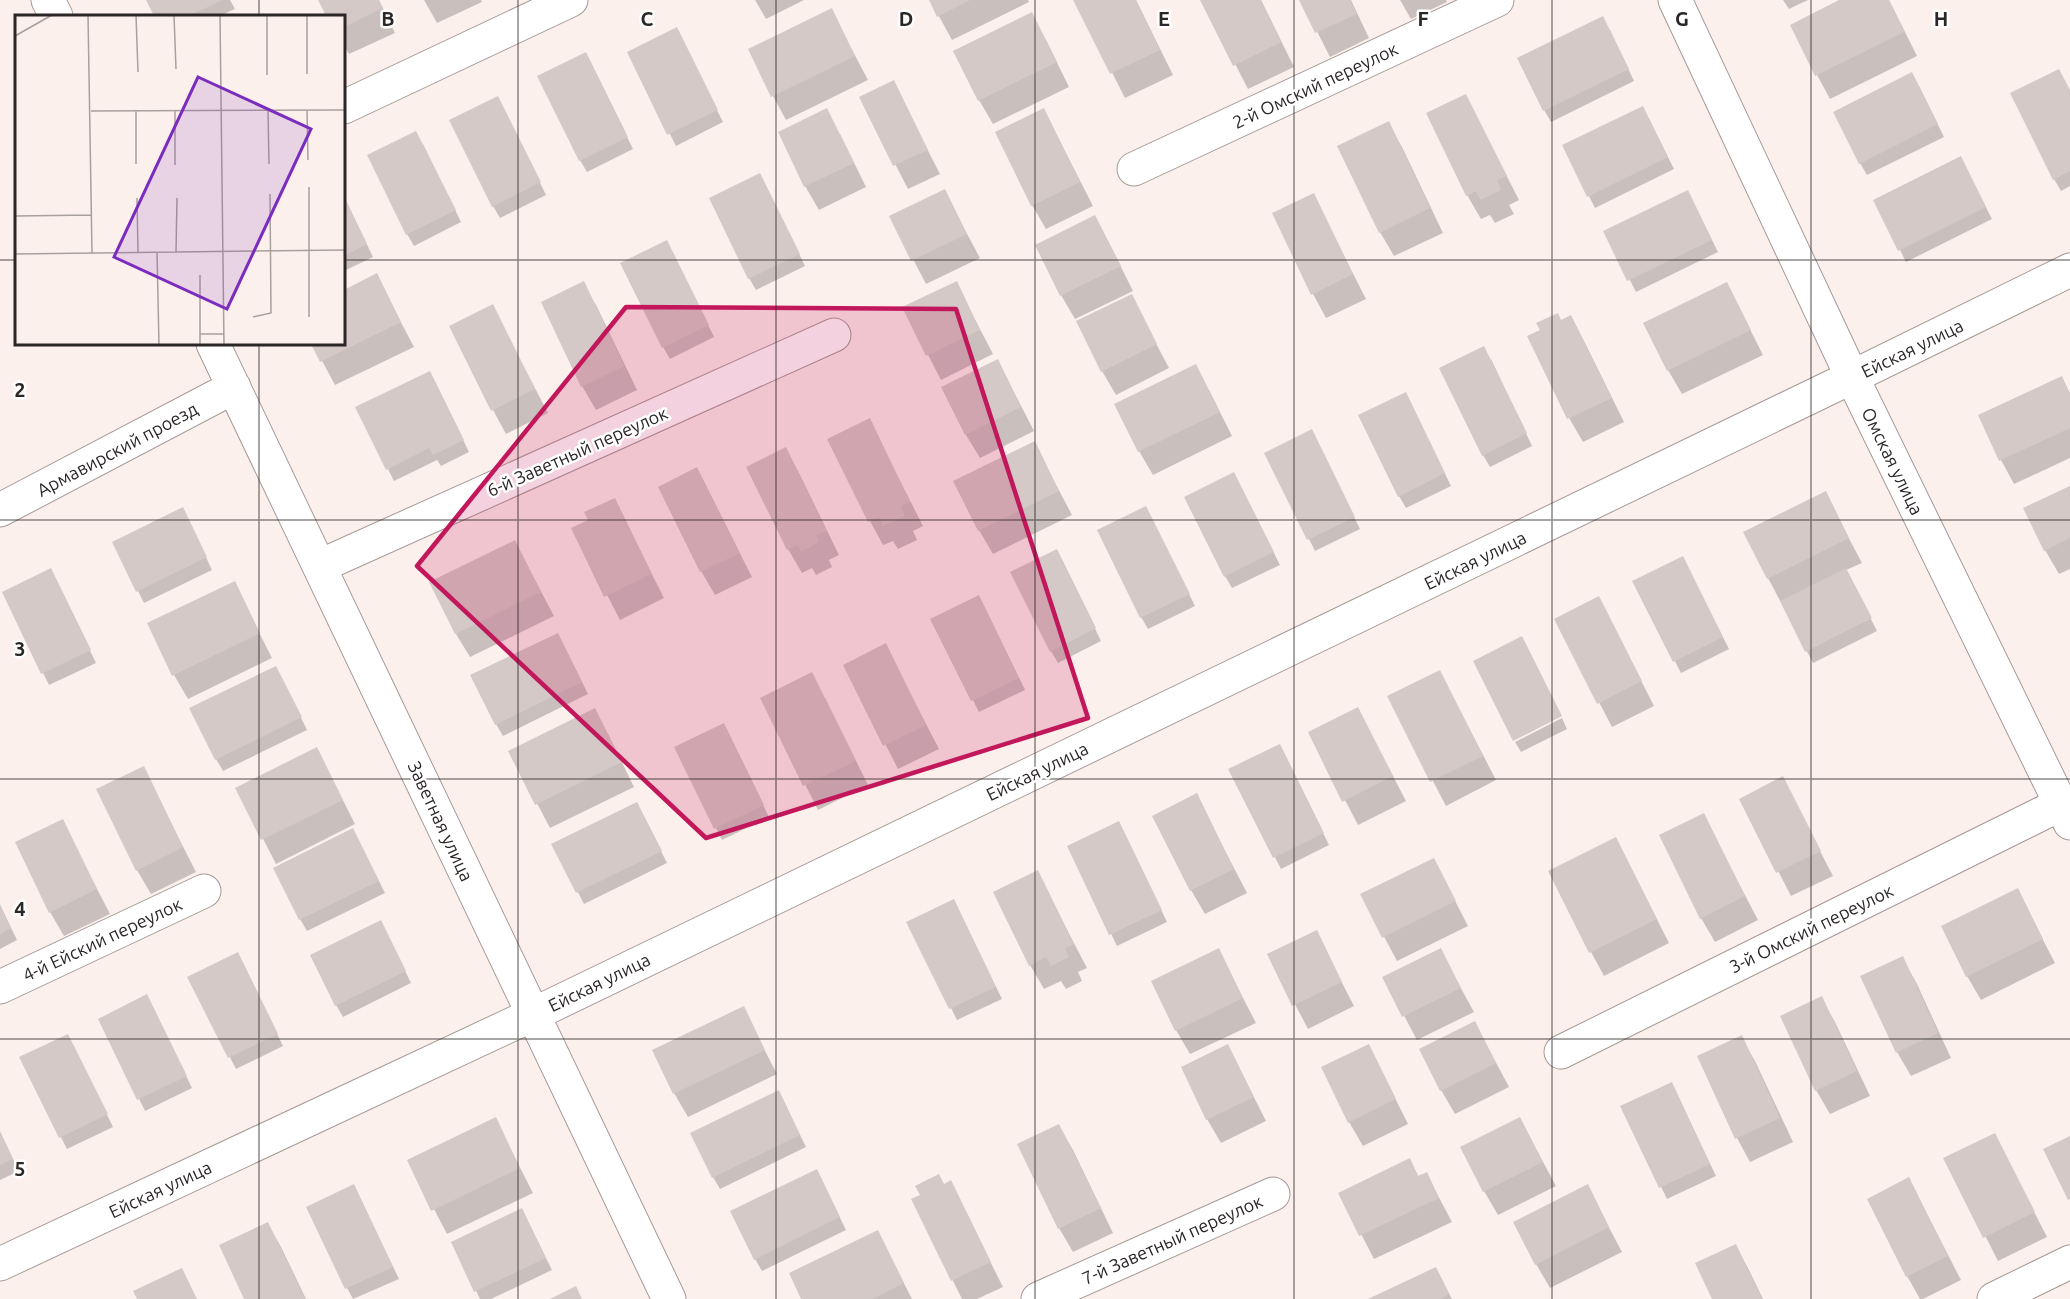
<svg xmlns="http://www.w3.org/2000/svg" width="2070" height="1299" font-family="Ubuntu,sans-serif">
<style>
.shadow{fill:#0003}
.building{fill:#d4c9c6}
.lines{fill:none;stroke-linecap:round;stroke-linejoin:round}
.minor-casing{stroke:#a59a97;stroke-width:35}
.minor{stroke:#fff;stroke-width:33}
.marked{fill:#c2185b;fill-opacity:0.2;stroke:#c2185b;stroke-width:4.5;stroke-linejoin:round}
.grid{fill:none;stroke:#2b2726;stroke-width:1.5;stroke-opacity:0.55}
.labels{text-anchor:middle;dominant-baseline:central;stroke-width:5;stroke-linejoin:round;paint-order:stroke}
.street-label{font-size:18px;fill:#2b2726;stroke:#fff}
.inset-road{fill:none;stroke:#a8a09d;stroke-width:1.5}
.view{fill:#7b2cbf;fill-opacity:0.15;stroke:#7b2cbf;stroke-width:3}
.inset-edge{fill:none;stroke:#2b2726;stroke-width:3}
.grid-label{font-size:20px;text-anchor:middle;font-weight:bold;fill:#2b2726;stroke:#fff;stroke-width:5;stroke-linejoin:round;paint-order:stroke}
</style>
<rect width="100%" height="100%" fill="#fcf0ed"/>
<!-- shadow -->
<path class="shadow" d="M 148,0 L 230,0 L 235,9 L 219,16 L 156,16 Z
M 320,0 L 379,0 L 395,33 L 349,54 L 344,45 L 344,16 L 328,16 Z
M 424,0 L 481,0 L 482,2 L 437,23 Z
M 755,0 L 804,0 L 766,19 Z
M 930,0 L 1028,0 L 1029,2 L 952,40 Z
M 1075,0 L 1136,0 L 1173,75 L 1125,98 Z
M 1202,0 L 1261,0 L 1294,67 L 1248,89 Z
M 1301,0 L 1351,0 L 1369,38 L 1330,57 Z
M 1400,0 L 1446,0 L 1447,2 L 1411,19 Z
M 1783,0 L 1808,0 L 1789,9 Z
M 1843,0 L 1889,0 L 1917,56 L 1830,99 L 1817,75 Z
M 831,10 L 868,80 L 786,120 L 773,96 Z
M 1610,30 L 1634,81 L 1551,122 L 1544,110 Z
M 1045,38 L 1069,87 L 993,124 L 979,100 Z
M 681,39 L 723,122 L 676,146 L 629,53 Z
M 592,65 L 633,149 L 587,172 L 580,160 Z
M 893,82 L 940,174 L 908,189 L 861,98 Z
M 1919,86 L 1944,137 L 1867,175 L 1860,163 Z
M 2070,91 L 2070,186 L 2061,191 L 2054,179 Z
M 1466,96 L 1519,200 L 1509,205 L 1514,214 L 1495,223 L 1490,215 L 1481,219 L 1467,195 Z
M 504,109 L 546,195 L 500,218 L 493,206 Z
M 1044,110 L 1093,206 L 1046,229 L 1032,205 Z
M 1649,119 L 1674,169 L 1595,208 L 1589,196 Z
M 1388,123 L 1402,147 L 1443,233 L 1394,256 L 1380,232 Z
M 840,134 L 866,187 L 819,210 L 805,186 Z
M 423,144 L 461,222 L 414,246 L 407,234 Z
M 1967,170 L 1992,219 L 1906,262 L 1875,200 Z
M 766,186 L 805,266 L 756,290 L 749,278 Z
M 944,191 L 980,258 L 926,284 L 891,217 Z
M 1313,195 L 1366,299 L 1326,318 L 1313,294 L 1274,214 Z
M 344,197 L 373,257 L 344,271 Z
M 1694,204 L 1718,252 L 1636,292 L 1605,231 Z
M 1108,241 L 1133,291 L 1075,319 L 1061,295 Z
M 673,253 L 714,337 L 670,359 L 663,347 Z
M 376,275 L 414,347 L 335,385 L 313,344 L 344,344 L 344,292 Z
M 583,283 L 597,307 L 637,390 L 596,410 L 582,386 Z
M 956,283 L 993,354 L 941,380 L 904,308 Z
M 1727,284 L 1763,355 L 1682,394 L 1668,370 Z
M 1131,296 L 1169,368 L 1116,395 L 1102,371 Z
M 492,306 L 548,413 L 506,434 L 493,410 Z
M 1571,317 L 1584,341 L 1624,422 L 1583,442 L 1569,418 L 1561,321 Z
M 1491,359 L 1532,446 L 1490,467 L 1483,455 Z
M 998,361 L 1034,431 L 980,458 L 966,435 Z
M 2061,378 L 2070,393 L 2070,458 L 2014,484 L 2001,460 L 1980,416 Z
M 436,384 L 469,452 L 441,466 L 437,460 L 394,481 L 388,469 Z
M 1209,390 L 1232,436 L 1153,475 L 1139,451 Z
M 1412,406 L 1451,486 L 1406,508 L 1399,496 Z
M 869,420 L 923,526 L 913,531 L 917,540 L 898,549 L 893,541 L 883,545 L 870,521 Z
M 1034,443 L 1072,515 L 993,554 L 979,530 Z
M 1318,443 L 1360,529 L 1315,551 L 1266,453 Z
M 786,449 L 799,473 L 839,555 L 829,560 L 832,567 L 816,575 L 812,568 L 802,573 L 788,549 Z
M 697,469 L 752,577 L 715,595 L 701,571 Z
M 1240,486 L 1280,565 L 1232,588 L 1225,576 Z
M 2070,488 L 2070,569 L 2059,574 L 2045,550 Z
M 1825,493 L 1862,563 L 1846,570 L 1877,631 L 1813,663 L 1768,578 Z
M 614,499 L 664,598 L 620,620 L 573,529 L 590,521 Z
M 1152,519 L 1195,606 L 1148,629 L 1141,617 Z
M 189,521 L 212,570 L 144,603 L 114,543 Z
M 515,542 L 554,616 L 470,657 L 456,634 Z
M 1063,562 L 1101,641 L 1058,663 L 1051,651 Z
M 1689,570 L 1729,649 L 1681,673 L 1634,582 Z
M 57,582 L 96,663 L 49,685 L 3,592 Z
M 234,583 L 272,658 L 188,699 L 174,675 Z
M 1599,598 L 1654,706 L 1612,727 L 1556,620 Z
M 985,608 L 1025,690 L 979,712 L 932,620 Z
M 885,645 L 939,749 L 898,769 L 845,665 Z
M 564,646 L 588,694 L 503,736 L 496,724 Z
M 1440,672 L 1496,780 L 1446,806 L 1389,697 Z
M 282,679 L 307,730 L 223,771 L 216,759 Z
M 825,698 L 868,785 L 818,810 L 762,699 Z
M 1358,709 L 1406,801 L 1358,825 L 1310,733 Z
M 1562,718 L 1567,729 L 1521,752 L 1515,742 Z
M 608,734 L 634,787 L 550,828 L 510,752 Z
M 730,737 L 769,817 L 722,840 L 676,748 Z
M 317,749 L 355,824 L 276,864 L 237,788 Z
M 1286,757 L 1329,845 L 1281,869 L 1230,770 Z
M 143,768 L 196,872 L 151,894 L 137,870 Z
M 1782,778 L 1833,876 L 1791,896 L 1741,799 Z
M 1196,795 L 1247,893 L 1205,914 L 1191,890 Z
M 643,815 L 667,863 L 584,904 L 553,844 Z
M 1703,815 L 1758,920 L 1715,942 L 1701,918 Z
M 62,821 L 110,914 L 64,936 L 50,912 Z
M 1125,835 L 1167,922 L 1117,946 L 1069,847 Z
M 1616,839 L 1669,943 L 1604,976 L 1591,952 Z
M 359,841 L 385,893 L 307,931 L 300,919 Z
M 1434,860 L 1468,926 L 1397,961 L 1362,895 Z
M 1037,872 L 1087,968 L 1078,972 L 1082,981 L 1066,989 L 1061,981 L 1044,989 L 1030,965 Z
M 2017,890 L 2055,963 L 1981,1000 L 1967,976 Z
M 0,905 L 17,940 L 0,949 Z
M 960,913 L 1002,999 L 957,1020 L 908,922 Z
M 1316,932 L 1354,1006 L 1308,1029 L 1269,955 Z
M 387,934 L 411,983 L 343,1017 L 336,1005 Z
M 1218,950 L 1256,1023 L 1190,1054 L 1176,1030 Z
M 1440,950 L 1474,1012 L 1417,1040 L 1384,978 Z
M 1902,958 L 1916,982 L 1951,1058 L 1911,1076 L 1897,1052 L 1862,977 Z
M 244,966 L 283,1046 L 236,1069 L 189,978 Z
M 1821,998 L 1835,1022 L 1870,1096 L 1830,1114 L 1816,1090 Z
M 153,1008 L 192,1088 L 145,1111 L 100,1019 Z
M 743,1008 L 777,1074 L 688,1117 L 674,1093 Z
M 1475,1023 L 1509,1087 L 1455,1114 L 1441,1090 Z
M 1741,1037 L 1755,1061 L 1793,1142 L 1750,1162 L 1737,1138 Z
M 1228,1046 L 1266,1121 L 1221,1143 L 1207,1119 Z
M 1369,1046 L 1408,1124 L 1363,1146 L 1349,1122 Z
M 74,1047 L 113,1127 L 67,1149 L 21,1058 Z
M 1672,1084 L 1716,1176 L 1667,1199 L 1622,1107 Z
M 785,1104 L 806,1147 L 720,1189 L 713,1177 Z
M 495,1119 L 533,1193 L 447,1234 L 409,1161 Z
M 1520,1119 L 1556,1186 L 1498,1215 L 1484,1191 Z
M 1059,1126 L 1073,1150 L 1113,1233 L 1073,1252 L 1059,1228 Z
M 0,1132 L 19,1171 L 0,1180 Z
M 1994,1134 L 2047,1237 L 1998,1261 L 1946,1159 Z
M 1409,1160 L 1419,1177 L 1426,1173 L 1452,1222 L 1374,1259 L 1340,1193 Z
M 1909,1179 L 1961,1280 L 1923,1299 L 1920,1299 L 1907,1276 Z
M 950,1182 L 1003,1287 L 977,1299 L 962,1299 L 913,1200 Z
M 823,1183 L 846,1230 L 762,1271 L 755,1259 Z
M 1587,1186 L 1622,1252 L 1550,1288 L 1536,1264 Z
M 360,1198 L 399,1279 L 353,1299 L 347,1288 Z
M 528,1222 L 552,1270 L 491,1299 L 480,1299 L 453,1243 Z
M 268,1224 L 281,1247 L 306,1299 L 246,1299 Z
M 878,1232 L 912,1299 L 803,1299 Z
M 1736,1246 L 1749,1270 L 1763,1299 L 1714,1299 Z
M 1435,1268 L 1452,1299 L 1372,1299 Z"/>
<!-- building -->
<path class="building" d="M 146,0 L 223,0 L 188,16 L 154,16 Z
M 318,0 L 378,0 L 382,8 L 344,27 L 344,16 L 326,16 Z
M 929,0 L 970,0 L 937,17 Z
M 1073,0 L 1136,0 L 1160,50 L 1110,74 Z
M 1200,0 L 1260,0 L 1281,42 L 1233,66 Z
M 1299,0 L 1350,0 L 1357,14 L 1315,33 Z
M 1839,0 L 1889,0 L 1904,32 L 1815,76 L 1790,25 Z
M 832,8 L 855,56 L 771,97 L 748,49 Z
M 1032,12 L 1057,62 L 978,101 L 953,51 Z
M 1603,16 L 1629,69 L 1543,111 L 1517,58 Z
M 677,27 L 718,110 L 667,135 L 627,52 Z
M 586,52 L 628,137 L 579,161 L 537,76 Z
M 2059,69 L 2070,90 L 2070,171 L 2053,180 L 2010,93 Z
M 1912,72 L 1938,124 L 1859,164 L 1833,112 Z
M 894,80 L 928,150 L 893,166 L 859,97 Z
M 1466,94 L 1507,176 L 1497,180 L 1501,190 L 1480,200 L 1476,191 L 1466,196 L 1426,113 Z
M 498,96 L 541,182 L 492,207 L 449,120 Z
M 1643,106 L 1668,157 L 1587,197 L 1562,145 Z
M 827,108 L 854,163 L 804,187 L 778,132 Z
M 1044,108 L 1080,182 L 1031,206 L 995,132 Z
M 1389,121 L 1430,208 L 1379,233 L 1337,146 Z
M 416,131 L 456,210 L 406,235 L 367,155 Z
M 1961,156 L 1986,207 L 1898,251 L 1873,200 Z
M 760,173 L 800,254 L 748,279 L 709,198 Z
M 945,189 L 967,234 L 911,261 L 889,216 Z
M 1688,190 L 1712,240 L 1627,281 L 1603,231 Z
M 1314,193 L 1353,274 L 1311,295 L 1272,213 Z
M 344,196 L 367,244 L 344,256 Z
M 1095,215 L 1121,266 L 1060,296 L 1035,245 Z
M 667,240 L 709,325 L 662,348 L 620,263 Z
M 377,273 L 401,322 L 320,362 L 311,344 L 344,344 L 344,290 Z
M 584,281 L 624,366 L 581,387 L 541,302 Z
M 957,281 L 980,330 L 926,356 L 902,307 Z
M 1727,282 L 1751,330 L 1667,371 L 1643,323 Z
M 1132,294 L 1157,344 L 1101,372 L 1076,321 Z
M 493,304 L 535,389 L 491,411 L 449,326 Z
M 1558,313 L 1561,320 L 1571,315 L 1612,398 L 1567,419 L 1527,336 L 1540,330 L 1536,323 Z
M 1484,346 L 1527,433 L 1482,456 L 1439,368 Z
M 998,359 L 1021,407 L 965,435 L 941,387 Z
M 1196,364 L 1220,412 L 1138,452 L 1114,404 Z
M 430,371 L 464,440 L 433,455 L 429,448 L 386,470 L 355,407 Z
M 2062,376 L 2070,394 L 2070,428 L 1999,461 L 1978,415 Z
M 1406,392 L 1445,473 L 1398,497 L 1358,415 Z
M 870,418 L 910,502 L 901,506 L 905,516 L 883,526 L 879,517 L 868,522 L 827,439 Z
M 1312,429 L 1355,517 L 1307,540 L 1264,453 Z
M 1035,441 L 1059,491 L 978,531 L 953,481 Z
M 786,447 L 827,531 L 816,535 L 819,542 L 801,552 L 798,545 L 787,550 L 746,467 Z
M 697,467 L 740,553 L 700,572 L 658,487 Z
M 1234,472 L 1274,552 L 1224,577 L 1184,497 Z
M 2070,486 L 2070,538 L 2044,551 L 2023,508 Z
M 1826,491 L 1849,538 L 1767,579 L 1743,532 Z
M 615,498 L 652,574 L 604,597 L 571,528 L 588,520 L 584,512 Z
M 1146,506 L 1190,594 L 1140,618 L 1097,530 Z
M 183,507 L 207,557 L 136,592 L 112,542 Z
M 515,540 L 541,592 L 455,634 L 429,582 Z
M 1057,549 L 1096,628 L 1050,652 L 1010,572 Z
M 1683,556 L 1723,637 L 1673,662 L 1632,581 Z
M 51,568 L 91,650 L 41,674 L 2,592 Z
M 1846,568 L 1872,618 L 1805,652 L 1780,601 Z
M 235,581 L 260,633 L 172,676 L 147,623 Z
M 979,595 L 1019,678 L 971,701 L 930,619 Z
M 1599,596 L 1642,681 L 1597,704 L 1554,619 Z
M 558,633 L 582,682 L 495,725 L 470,675 Z
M 1522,636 L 1562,716 L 1513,741 L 1473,661 Z
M 886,643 L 926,725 L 883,746 L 843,665 Z
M 276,666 L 302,717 L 215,760 L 189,708 Z
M 1440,670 L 1483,756 L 1430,782 L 1387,696 Z
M 812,672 L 856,761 L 803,786 L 760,698 Z
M 1358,707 L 1393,776 L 1342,802 L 1308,732 Z
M 595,708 L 622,762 L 535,805 L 508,751 Z
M 724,723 L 764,805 L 714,829 L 674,747 Z
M 1280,744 L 1324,833 L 1273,858 L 1228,769 Z
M 317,747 L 343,800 L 261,840 L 235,788 Z
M 144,766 L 183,847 L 136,871 L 96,789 Z
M 1783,776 L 1821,851 L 1776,873 L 1739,799 Z
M 1197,793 L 1234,869 L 1190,891 L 1152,816 Z
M 637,802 L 662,851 L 576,893 L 551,844 Z
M 1704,813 L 1745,896 L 1700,919 L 1659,835 Z
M 63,819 L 97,889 L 49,913 L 15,842 Z
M 1119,821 L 1162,910 L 1109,935 L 1067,846 Z
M 353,828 L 379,881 L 299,920 L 273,868 Z
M 1616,837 L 1657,919 L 1589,953 L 1548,871 Z
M 1434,858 L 1456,901 L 1382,938 L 1360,894 Z
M 1038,870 L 1074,944 L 1065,948 L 1069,957 L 1051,966 L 1046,957 L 1029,966 L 993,892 Z
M 2018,888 L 2043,939 L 1966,977 L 1941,926 Z
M 954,899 L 996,987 L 949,1009 L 906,922 Z
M 0,904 L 11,928 L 0,934 Z
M 381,920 L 406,971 L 335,1006 L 310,955 Z
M 1317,930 L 1342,982 L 1292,1006 L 1267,954 Z
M 1219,948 L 1243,998 L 1175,1031 L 1151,981 Z
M 1441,948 L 1461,988 L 1402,1017 L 1382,977 Z
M 238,952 L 278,1034 L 228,1058 L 187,977 Z
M 1903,956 L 1938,1033 L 1896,1053 L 1860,976 Z
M 147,994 L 187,1076 L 137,1100 L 98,1019 Z
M 1822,996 L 1857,1071 L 1815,1091 L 1780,1016 Z
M 744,1006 L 765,1050 L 673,1094 L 652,1050 Z
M 1475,1021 L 1496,1063 L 1440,1091 L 1419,1049 Z
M 68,1034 L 108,1114 L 59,1138 L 19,1057 Z
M 1742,1035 L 1780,1118 L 1735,1139 L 1697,1056 Z
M 1228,1044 L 1254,1097 L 1206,1120 L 1181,1067 Z
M 1369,1044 L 1396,1099 L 1348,1123 L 1321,1067 Z
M 1672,1082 L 1710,1164 L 1659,1188 L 1620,1106 Z
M 779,1090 L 800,1135 L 712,1178 L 690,1133 Z
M 496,1117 L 520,1168 L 431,1211 L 407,1160 Z
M 1520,1117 L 1543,1162 L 1483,1192 L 1460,1147 Z
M 1059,1124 L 1101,1208 L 1058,1229 L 1017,1144 Z
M 0,1131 L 13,1159 L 0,1165 Z
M 1995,1133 L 2035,1212 L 1983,1238 L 1943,1158 Z
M 2070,1136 L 2070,1199 L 2068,1200 L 2043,1149 Z
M 1410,1158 L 1418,1176 L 1427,1172 L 1439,1198 L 1359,1236 L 1338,1193 Z
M 817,1169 L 840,1217 L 754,1260 L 730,1211 Z
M 939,1174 L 944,1184 L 951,1180 L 991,1262 L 951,1281 L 911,1199 L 920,1195 L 915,1186 Z
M 1909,1177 L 1948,1256 L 1906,1277 L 1867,1199 Z
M 354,1184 L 393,1267 L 345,1289 L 306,1207 Z
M 1588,1184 L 1609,1227 L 1535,1265 L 1513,1222 Z
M 522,1208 L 546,1258 L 474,1292 L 451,1242 Z
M 268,1222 L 305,1299 L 244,1299 L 219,1245 Z
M 878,1230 L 904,1283 L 872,1299 L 801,1299 L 789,1273 Z
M 1736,1244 L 1762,1299 L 1712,1299 L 1695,1263 Z
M 1436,1267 L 1449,1293 L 1441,1299 L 1368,1299 Z
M 182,1268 L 197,1299 L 137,1299 L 133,1291 Z
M 576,1286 L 582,1299 L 550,1299 Z"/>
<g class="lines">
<!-- minor casing -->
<g class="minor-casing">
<path id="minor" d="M 48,0 L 56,16
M 1675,0 L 1852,377 L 2070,823
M 344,107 L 571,0
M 1134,169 L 1497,0
M 213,344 L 669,1299
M 0,510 L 234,387
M 320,566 L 834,335
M 0,987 L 204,891
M 1561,1052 L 2061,804
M 0,1264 L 532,1015 L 1852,377 L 2070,270
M 1038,1299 L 1273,1194
M 1994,1299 L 2070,1262"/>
</g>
<!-- minor -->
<use href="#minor" class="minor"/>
</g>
<!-- marked area -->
<path class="marked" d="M 626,307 L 956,309 L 1088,718 L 706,838 L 417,566 Z"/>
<!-- grid -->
<path class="grid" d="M 259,0 L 259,16M 518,0 L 518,1299M 776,0 L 776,1299M 1035,0 L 1035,1299M 1294,0 L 1294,1299M 1552,0 L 1552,1299M 1811,0 L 1811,1299M 0,260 L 16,260M 344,260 L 2070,260M 259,344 L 259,1299M 0,520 L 2070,520M 0,779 L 2070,779M 0,1039 L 2070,1039"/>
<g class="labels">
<!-- street labels -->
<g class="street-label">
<text transform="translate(1315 85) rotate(-25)">2-й Омский переулок</text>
<text transform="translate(1912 348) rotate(-26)">Ейская улица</text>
<text transform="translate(117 449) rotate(-28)">Армавирский проезд</text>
<text transform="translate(577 451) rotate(-24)">6-й Заветный переулок</text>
<text transform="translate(1893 461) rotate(64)">Омская улица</text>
<text transform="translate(1475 560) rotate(-26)">Ейская улица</text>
<text transform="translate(1037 771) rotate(-26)">Ейская улица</text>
<text transform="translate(441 821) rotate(65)">Заветная улица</text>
<text transform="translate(1811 928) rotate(-26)">3-й Омский переулок</text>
<text transform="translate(102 939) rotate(-25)">4-й Ейский переулок</text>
<text transform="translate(599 982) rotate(-26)">Ейская улица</text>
<text transform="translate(160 1189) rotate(-25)">Ейская улица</text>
<text transform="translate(1172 1239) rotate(-24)">7-й Заветный переулок</text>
</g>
</g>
<!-- overview -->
<g transform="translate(15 15)">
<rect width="330" height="330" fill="#fcf0ed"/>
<path class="inset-road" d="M 73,0 L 77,238M 121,0 L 123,57M 159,0 L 161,54M 205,0 L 209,330M 252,0 L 252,60M 292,0 L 292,59M 0,21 L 37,0M 253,95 L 254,149M 292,95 L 293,145M 76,96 L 330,95M 121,96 L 121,149M 160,96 L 160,150M 122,183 L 123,237M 0,201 L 77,200M 142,237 L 144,330M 161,237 L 162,183M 0,239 L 330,235M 185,260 L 185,330M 238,302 L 256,298 L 255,179M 294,302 L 294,172M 185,319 L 209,319"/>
<path class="view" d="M 183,62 L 296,114 L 212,294 L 99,242 Z"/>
<rect width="330" height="330" class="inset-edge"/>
</g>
<g class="grid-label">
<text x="388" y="26">B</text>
<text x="647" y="26">C</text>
<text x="906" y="26">D</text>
<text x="1164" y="26">E</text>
<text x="1423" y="26">F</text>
<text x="1682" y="26">G</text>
<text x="1941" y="26">H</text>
<text x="20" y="397">2</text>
<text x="20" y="656">3</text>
<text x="20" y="916">4</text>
<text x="20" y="1176">5</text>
</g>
</svg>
